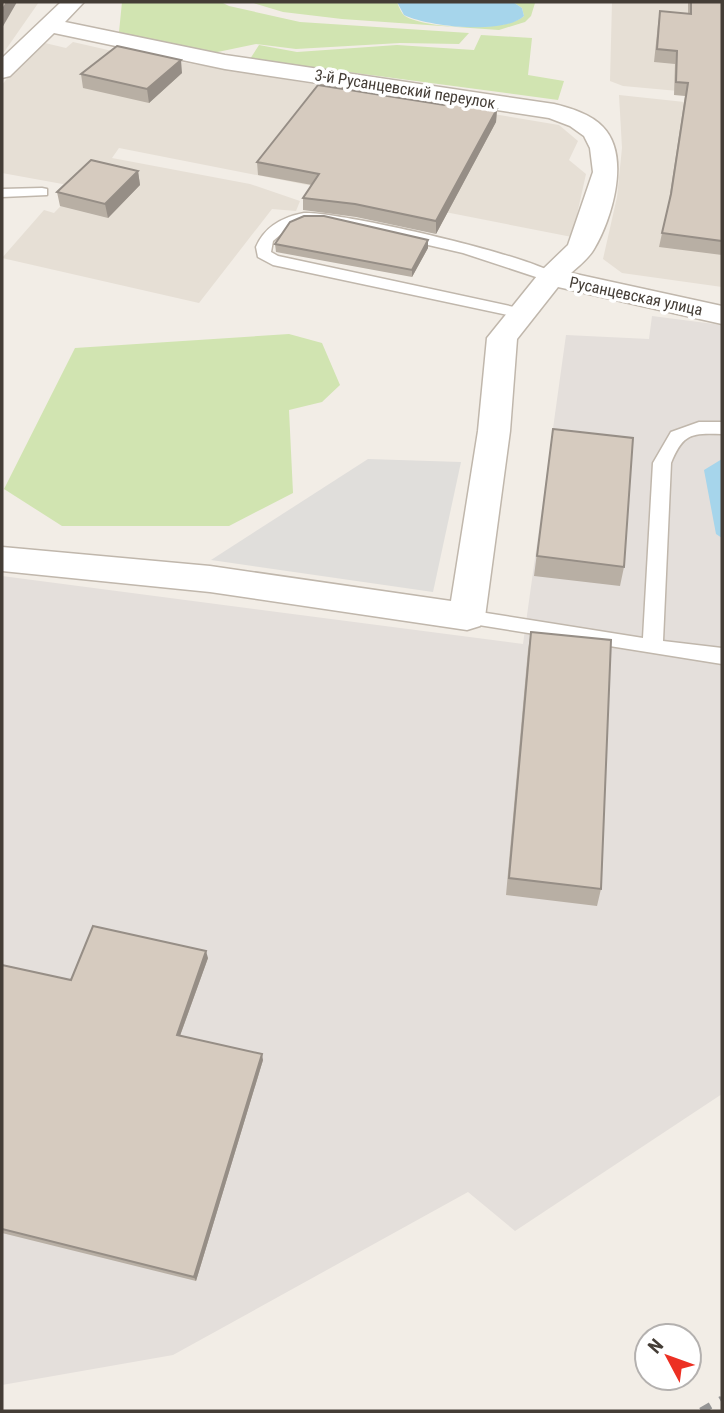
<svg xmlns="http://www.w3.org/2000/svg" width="724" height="1413" font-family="'Roboto Condensed',sans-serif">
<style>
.residential{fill:#e6dfd5}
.industrial{fill:#e4dfdb}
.green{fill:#d1e4b1}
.parking{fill:#e0dedb}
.water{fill:#a6d5eb}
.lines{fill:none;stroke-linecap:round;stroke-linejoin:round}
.lane-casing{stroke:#c0b7ac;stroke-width:3}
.street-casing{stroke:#c0b7ac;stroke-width:3}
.lane{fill:#fff;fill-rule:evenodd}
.street{fill:#fff;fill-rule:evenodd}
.rail{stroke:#959595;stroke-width:7;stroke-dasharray:11 11;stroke-linecap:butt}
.wall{fill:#b8afa4}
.shaded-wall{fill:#968e86}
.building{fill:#d6cbbf;stroke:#968e86;stroke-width:2}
.labels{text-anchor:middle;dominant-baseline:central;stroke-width:7;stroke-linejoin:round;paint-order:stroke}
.far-street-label{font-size:16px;fill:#443d36;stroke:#fff}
</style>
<rect width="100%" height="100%" fill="#f2ede6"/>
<!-- residential -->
<path class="residential" d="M 2,2 L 39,2 L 2,55 Z
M 612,2 L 722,2 L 722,95 L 623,86 L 610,81 Z
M 73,42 L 108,50 L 559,125 L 578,141 L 569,160 L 586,174 L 572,237 L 119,148 L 112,158 L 250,184 L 300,201 L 296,211 L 272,209 L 199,303 L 2,258 L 44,210 L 54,213 L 79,187 L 2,173 L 2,85 L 15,68 L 45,43 L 66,48 Z
M 619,95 L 722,106 L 722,287 L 622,273 L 603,259 L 617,197 L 622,148 Z"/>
<!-- industrial -->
<path class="industrial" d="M 652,316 L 722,325 L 722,1094 L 515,1231 L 468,1192 L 173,1355 L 2,1385 L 2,576 L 523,644 L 566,335 L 649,339 Z"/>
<!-- green -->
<path class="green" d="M 122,2 L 221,2 L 229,6 L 300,22 L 469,33 L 459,44 L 400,43 L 296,49 L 256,44 L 208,54 L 119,32 Z
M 250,2 L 397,2 C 399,7 401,13 405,16 C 425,29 507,32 524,16 L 522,8 L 513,2 L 535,3 L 531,16 L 525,22 L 499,30 L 342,19 L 283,12 Z
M 481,35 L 532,38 L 528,75 L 564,81 L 558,100 L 250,59 L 259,45 L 297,52 L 397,45 L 474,50 Z
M 289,334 L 322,343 L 340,385 L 322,402 L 289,410 L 293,493 L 229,526 L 62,526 L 4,489 L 75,348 Z"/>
<!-- parking -->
<path class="parking" d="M 368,459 L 461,462 L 433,592 L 211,560 Z"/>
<!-- water -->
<path class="water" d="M 397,2 L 513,2 L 522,8 L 524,16 C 504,35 429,27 404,15 Z
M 722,459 L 722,538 L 716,534 L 704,470 Z"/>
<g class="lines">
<!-- lane casing -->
<g class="lane-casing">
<path id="lane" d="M 42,188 L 47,189 L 47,195 L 2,197 L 2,189 Z
M 304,213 C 337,211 540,257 559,277 L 551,282 L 463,253 L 324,221 L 304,221 L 288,228 L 273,241 L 271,252 L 278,256 L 528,310 L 530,313 L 528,316 L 522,318 L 273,265 L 258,257 L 256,247 C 265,226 283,217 304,213 Z
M 699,422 L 722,422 L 722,434 C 692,433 683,433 671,463 L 663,641 L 722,648 L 722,664 L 460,622 L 457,617 L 460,612 L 467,610 L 643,638 L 653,463 L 671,432 Z"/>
</g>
<!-- street casing -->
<g class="street-casing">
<path id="street" d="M 61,2 L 84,2 L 65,22 L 225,55 L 554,104 C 570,108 591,114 603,127 C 631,156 612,219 594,249 C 589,258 579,266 571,273 L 722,306 L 722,324 L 558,287 L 517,339 L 510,431 L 485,617 L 480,626 L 467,630 L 210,592 L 2,571 L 2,547 L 210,566 L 451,601 L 478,431 L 487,338 L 541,271 L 568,245 L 593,172 L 590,148 L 584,136 L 570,126 L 549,118 L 225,69 L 54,33 L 10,76 L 2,78 L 2,58 Z"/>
</g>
<!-- lane -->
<use href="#lane" class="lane"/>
<!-- street -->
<use href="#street" class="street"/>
<!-- rail -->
<path class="rail" d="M 701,1411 L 722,1399"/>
</g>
<!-- wall -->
<path class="wall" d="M 688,2 L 722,2 L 722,255 L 659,247 L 669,201 L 685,96 L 674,95 L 675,64 L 654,62 L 658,24 L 660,11 L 688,14 Z
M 182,73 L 149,103 L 83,88 L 81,74 Z
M 444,105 L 497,109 L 496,122 L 436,234 L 356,217 L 303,210 L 303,198 L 312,185 L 258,175 L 257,162 Z
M 138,171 L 140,185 L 108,218 L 60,206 L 57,192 Z
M 275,244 L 428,248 L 412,277 L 276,252 Z
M 553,429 L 624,567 L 620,586 L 534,576 Z
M 531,632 L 601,889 L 597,906 L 506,895 L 528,650 Z
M 208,958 L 180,1036 L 263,1060 L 196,1281 L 2,1233 L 2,965 L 71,980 Z"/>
<!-- shaded-wall -->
<path class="shaded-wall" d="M 7,2 L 17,2 L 2,28 L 2,11 Z
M 181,60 L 182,73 L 149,103 L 147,89 Z
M 497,109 L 496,122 L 436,234 L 436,221 Z
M 138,171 L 140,185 L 108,218 L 105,204 Z
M 428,240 L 428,248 L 412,277 L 412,270 Z
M 206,951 L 208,958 L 178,1041 L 177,1035 Z
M 262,1054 L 263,1060 L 196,1281 L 194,1277 Z"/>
<!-- building -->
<path class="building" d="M 2,2 L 7,2 L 2,11 Z
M 691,2 L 722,2 L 722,241 L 662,233 L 671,194 L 688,83 L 676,82 L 677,51 L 657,49 L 660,11 L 691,14 Z
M 117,46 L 181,60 L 147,89 L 81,74 Z
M 318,85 L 444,105 L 446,101 L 497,109 L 436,221 L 355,204 L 303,198 L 319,174 L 257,162 Z
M 91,160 L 138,171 L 105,204 L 57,192 Z
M 304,216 L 324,216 L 428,240 L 412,270 L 275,244 L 290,222 Z
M 553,429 L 633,438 L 624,567 L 537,556 Z
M 531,632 L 611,640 L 601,889 L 509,878 Z
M 93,926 L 206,951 L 177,1035 L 262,1054 L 194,1277 L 2,1229 L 2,965 L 71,980 Z"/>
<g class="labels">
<!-- far-street labels -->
<g class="far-street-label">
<text transform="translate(405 89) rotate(9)">3-й Русанцевский переулок</text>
<text transform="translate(636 296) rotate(12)">Русанцевская улица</text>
</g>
</g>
<!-- border -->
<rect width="724" height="1413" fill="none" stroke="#443d36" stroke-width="7"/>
<!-- north arrow -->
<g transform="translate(668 1357) rotate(311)"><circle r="33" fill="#ffffff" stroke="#b4b1af" stroke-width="2"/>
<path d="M0-5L12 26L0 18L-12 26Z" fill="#ec3023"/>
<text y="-10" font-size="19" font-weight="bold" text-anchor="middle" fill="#443d36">N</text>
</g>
</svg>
